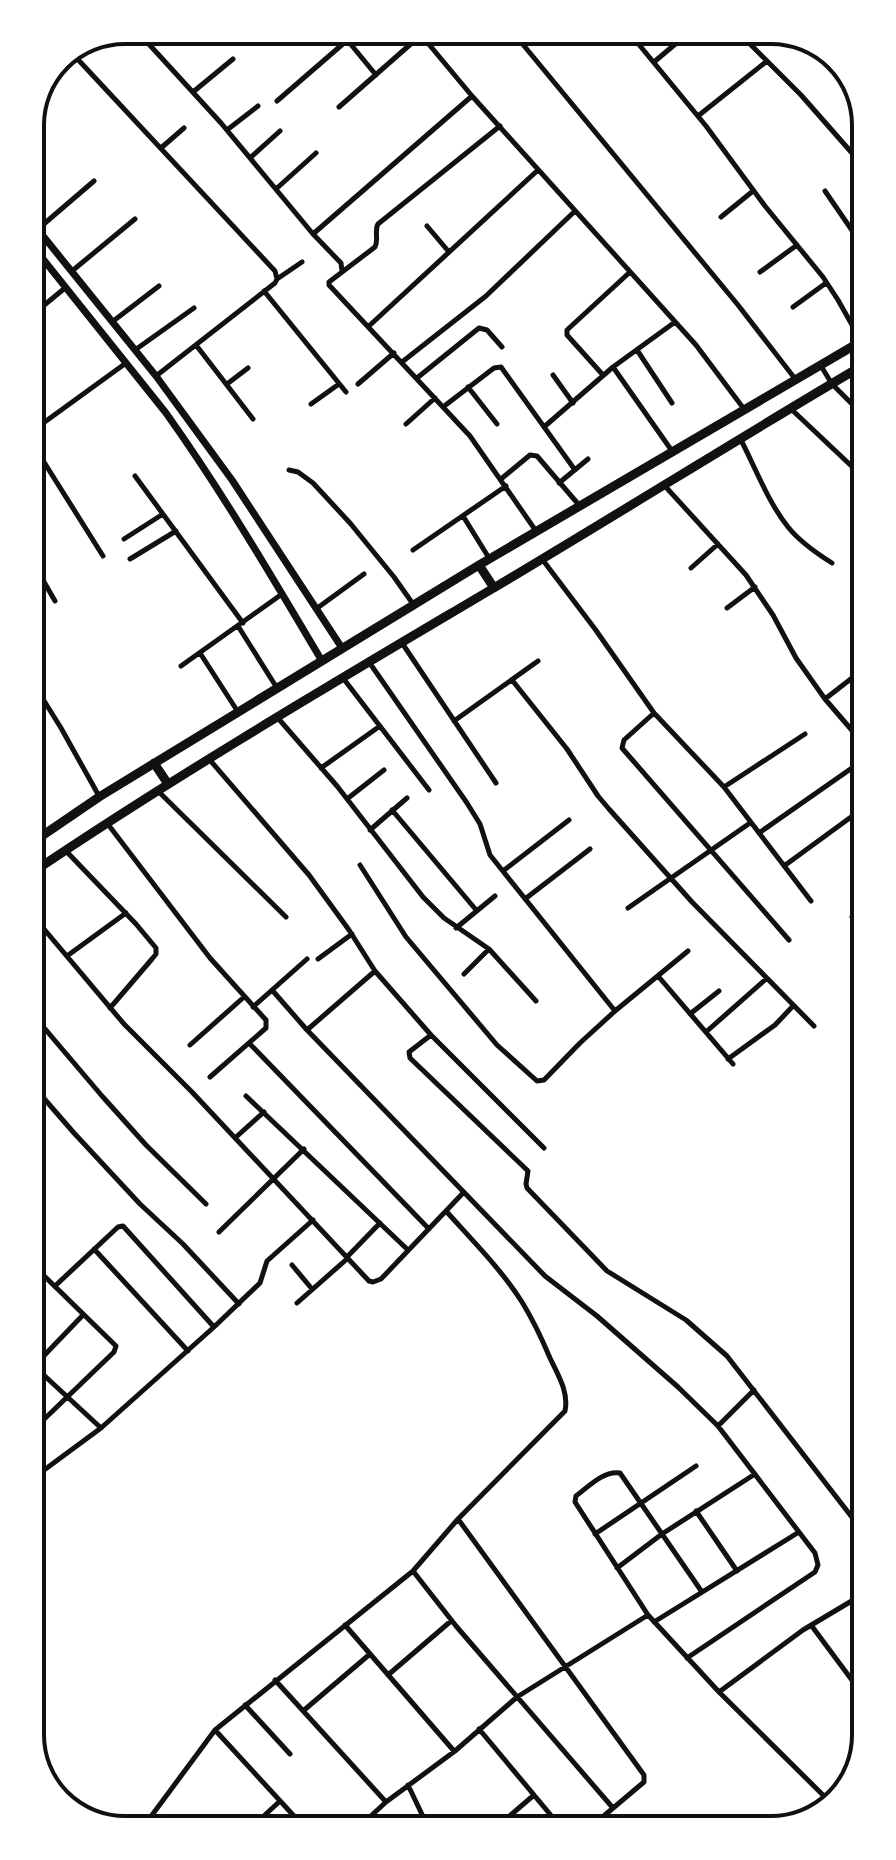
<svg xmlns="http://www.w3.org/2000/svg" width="896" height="1860" font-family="'Playfair Display',serif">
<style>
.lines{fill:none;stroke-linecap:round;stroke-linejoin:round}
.minor{stroke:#111;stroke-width:5}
.tertiary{stroke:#111;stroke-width:7}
.primary{stroke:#111;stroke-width:9}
.rim{fill:none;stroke:#111;stroke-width:4}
</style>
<rect width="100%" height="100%" fill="#fff"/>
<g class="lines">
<!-- minor -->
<path class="minor" d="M 136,30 L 221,123 L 313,234 L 341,263 L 342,271
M 339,30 L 376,75
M 417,30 L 472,96 L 696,345 L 744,409
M 511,30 L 738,305 L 796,380
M 627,30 L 706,126 L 765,206 L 823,277 L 838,300 L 860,339
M 736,30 L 801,95 L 859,161
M 150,44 L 170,30
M 71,52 L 275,271 L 277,279
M 654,62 L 692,30
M 193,92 L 233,59
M 277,101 L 359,30
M 339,107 L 421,35
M 698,116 L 767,61
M 500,126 L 378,224 C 374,231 379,239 375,247 L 329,282 L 329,285 L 470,436 L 536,531
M 227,130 L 258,106
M 161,148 L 184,128
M 250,158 L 280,131
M 276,189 L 316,153
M 825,191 L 860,242
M 721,217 L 753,191
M 427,226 L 449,252
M 38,229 L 94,181
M 313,234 L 472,96
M 72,271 L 135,219
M 760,272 L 797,245
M 264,291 L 346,392
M 793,307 L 826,283
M 31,316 L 65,288
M 112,322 L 159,286
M 369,326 L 538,170
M 196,345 L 253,419
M 135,350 L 194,308
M 637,350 L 672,403
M 402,362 L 486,296 L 575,211
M 821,366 L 832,384 L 860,412
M 613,367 L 672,451
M 553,375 L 573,403
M 603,375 L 567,335 L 567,330 L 630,272
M 156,376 L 275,283 L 277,279 L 302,262
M 417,378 L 479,328 L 487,330 L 502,347
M 227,384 L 248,368
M 358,384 L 394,353
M 468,387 L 497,424
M 311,404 L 339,384
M 443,407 L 494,368 L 501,367 L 575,470
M 790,408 L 861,475
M 406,424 L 435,398
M 544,427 L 613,367 L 675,322
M 31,434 L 35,429 L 126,363
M 740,438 C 755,467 768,502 788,527 C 800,542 816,553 832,563
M 32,443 L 103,556
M 289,470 L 298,472 L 313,483 L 350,523 L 394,577 L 413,604
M 135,476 L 243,623
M 501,479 L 530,455 L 537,456 L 579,505
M 559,483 L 588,459
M 664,485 L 746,575 L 773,615 L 796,658 L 825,699 L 862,742
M 463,516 L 489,558
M 124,539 L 163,514
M 413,550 L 506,486
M 130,559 L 176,531
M 542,559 L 595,629 L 654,713 L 724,787 L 811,901
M 32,561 L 55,601
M 691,568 L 718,544
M 727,608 L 755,587
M 316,609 L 364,574
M 238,626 L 277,688
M 402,643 L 496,783
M 200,653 L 238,712
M 369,662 L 467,803 L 480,824 L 490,855 L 615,1011
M 181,666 L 282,594
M 343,678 L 429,790
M 512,680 L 567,749 L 598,796 L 609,809 L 692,902 L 814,1026
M 33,683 L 61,728 L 99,796
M 825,699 L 861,671
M 654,713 L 624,740 L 622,748 L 789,940
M 277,717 L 337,786 L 423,897 L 444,918 L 489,949 L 536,1001
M 454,721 L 538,661
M 852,730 L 862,722
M 209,759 L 309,875 L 349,930 L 375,971 L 431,1035 L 544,1148
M 321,768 L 380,726
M 724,787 L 805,734
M 158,791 L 286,917
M 347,799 L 384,770
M 392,810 L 477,911
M 107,823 L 210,958 L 266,1020 L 266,1028 L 210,1077
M 370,830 L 407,798
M 759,833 L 862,761
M 66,851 L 136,924 L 156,948 L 156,954 L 152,959 L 110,1008
M 360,865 L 406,937 L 497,1045 L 537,1081 L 544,1080 L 580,1043 L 615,1011 L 688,951
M 784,866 L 862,809
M 503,871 L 569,820
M 525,899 L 590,849
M 628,908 L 750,823
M 33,916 L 124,1024 L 192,1092 L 369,1281 L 373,1282 L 381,1279 L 464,1192
M 852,917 L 863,932
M 456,928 L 495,896
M 67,956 L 126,913
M 318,959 L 352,934
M 464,974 L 489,949
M 658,976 L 733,1064
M 272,990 L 307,1030 L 545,1276 L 597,1316 L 678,1387 L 718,1426 L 815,1553 L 818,1565 L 815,1572 L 687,1658
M 253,1007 L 307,959
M 690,1014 L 719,991
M 34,1016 L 102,1096 L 146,1145 L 206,1204
M 307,1030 L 375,971
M 706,1032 L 766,979
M 431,1035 L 409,1052 L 410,1058 L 528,1171 L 526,1184 L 527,1188 L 607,1271 L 686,1320 L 727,1356 L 865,1534
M 249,1043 L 429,1229
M 190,1045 L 244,997
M 728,1059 L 775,1025 L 793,1006
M 34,1087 L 74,1133 L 140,1204 L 183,1244 L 239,1304
M 246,1096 L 408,1250
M 235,1138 L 264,1112
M 219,1232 L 304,1149
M 35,1235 L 43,1228
M 94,1249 L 188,1351
M 347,1257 L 380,1223
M 292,1265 L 312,1289
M 35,1267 L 116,1346 L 114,1352 L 36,1427
M 55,1286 L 118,1227 L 123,1226 L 214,1327
M 297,1303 L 348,1258
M 35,1365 L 83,1315
M 35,1367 L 101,1428
M 718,1426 L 754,1390
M 36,1476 L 101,1428 L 214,1327 L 260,1283 L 267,1261 L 313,1220
M 696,1511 L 737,1571
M 458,1519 L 644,1775 L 644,1782 L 593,1825
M 855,1521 L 865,1514
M 595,1534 L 696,1466
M 617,1568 L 662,1534 L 755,1474
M 413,1571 L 456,1626 L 613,1808
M 702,1592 L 620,1473 C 604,1470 588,1487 576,1496 L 575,1502 L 648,1615 L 719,1692 L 831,1803
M 654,1622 L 799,1532
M 345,1625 L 454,1751
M 811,1625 L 866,1699
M 388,1675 L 451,1621
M 275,1680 L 386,1802
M 719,1692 L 803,1630 L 865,1593
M 245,1705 L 290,1754
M 303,1711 L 370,1654
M 479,1729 L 559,1825
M 215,1730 L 305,1828
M 408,1785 L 428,1827
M 498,1826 L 534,1795
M 359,1827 L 386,1802 L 455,1751 L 517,1697 L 648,1615
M 251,1828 L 280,1801
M 141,1830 L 215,1730 L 413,1571 L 458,1519 L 565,1411 C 569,1392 558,1375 550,1358 C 542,1339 533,1320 522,1302 C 501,1269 472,1240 446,1211"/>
<!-- tertiary -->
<path class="tertiary" d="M 31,221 L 156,376 L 232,480 L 342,648
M 31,244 L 166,413 C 223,493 272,577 322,661"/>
<!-- primary -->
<path class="primary" d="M 479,565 L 494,588
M 154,763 L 168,784
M 33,842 L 99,797 L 479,565 L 860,342
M 33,872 C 183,771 337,681 492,589 C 615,516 736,440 860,367"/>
</g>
<!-- crop -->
<path d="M0 0H896V1860H0ZM125 44H771A81 81 0 0 1 852 125V1735A81 81 0 0 1 771 1816H125A81 81 0 0 1 44 1735V125A81 81 0 0 1 125 44Z" fill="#fff" fill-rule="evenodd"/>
<path class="rim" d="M125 44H771A81 81 0 0 1 852 125V1735A81 81 0 0 1 771 1816H125A81 81 0 0 1 44 1735V125A81 81 0 0 1 125 44Z"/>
</svg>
